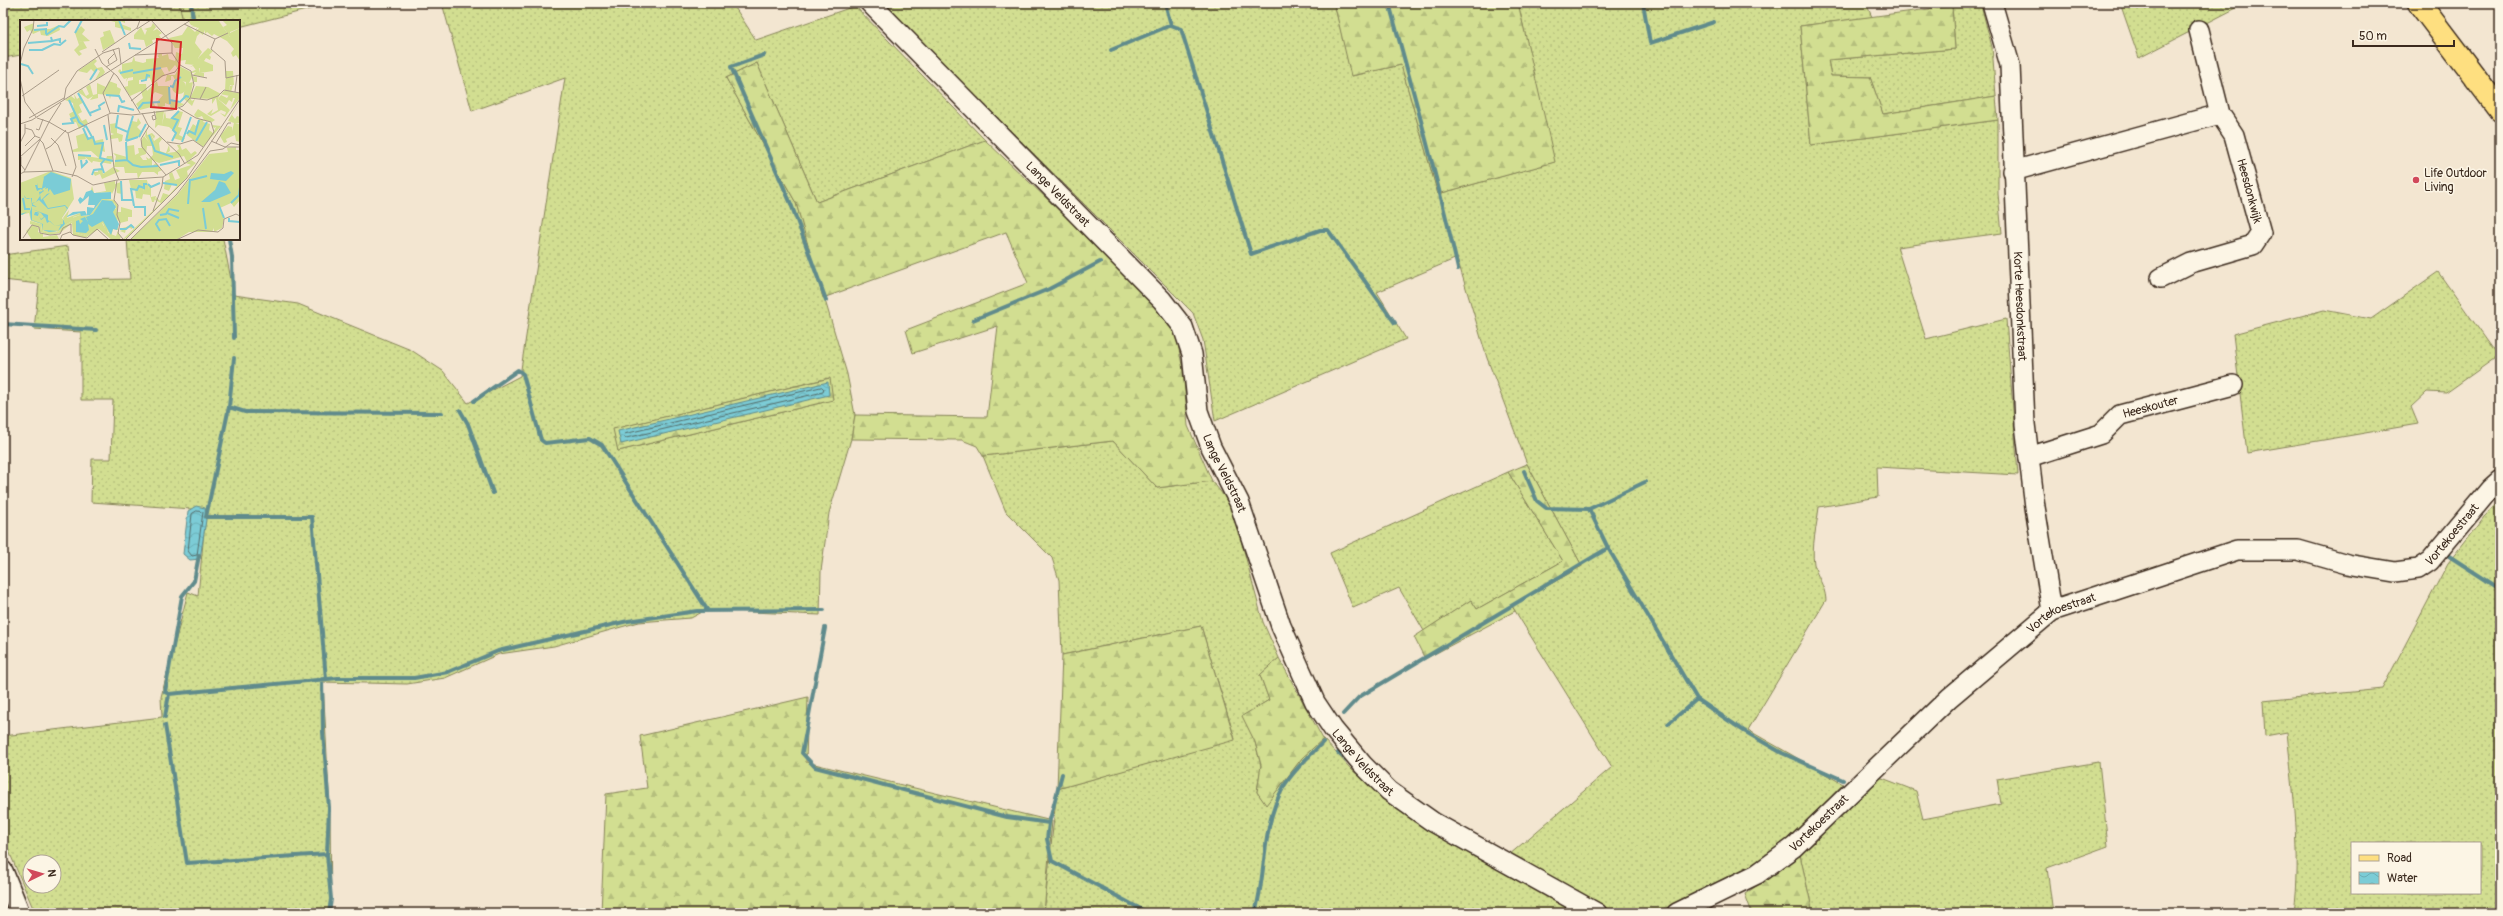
<svg xmlns="http://www.w3.org/2000/svg" width="2503" height="916" font-family="Pangolin,sans-serif">
<style>
.grass{fill:url(#grass-dots);stroke:#868458;fill-rule:evenodd}
.forest{fill:url(#forest-firs);stroke:#868458}
.water{fill:url(#water-waves);stroke:#618b8c}
.lines{fill:none;stroke-linecap:round;stroke-linejoin:round}
.shore{stroke:#556b68;stroke-width:1}
.stream{stroke:#618b8c;stroke-width:4}
.minor-casing{stroke:#3b2a1e;stroke-width:22}
.major-casing{stroke:#3b2a1e;stroke-width:25}
.minor{stroke:#fcf5e5;stroke-width:19}
.major{stroke:#fedf80;stroke-width:22}
.poi-dot{fill:#d1495b;stroke:#fcf5e5;stroke-width:1.5}
.labels{text-anchor:middle;dominant-baseline:central;stroke-width:3;stroke-linejoin:round;paint-order:stroke}
.poi-label{font-size:12px;fill:#3b2a1e;stroke:#fcf5e5;text-anchor:start}
.street-label{font-size:12px;fill:#3b2a1e;stroke:#fcf5e5}
.inset-river{fill:none;stroke:#7bccd6;stroke-width:2}
.inset-road{fill:none;stroke:#a99b89;stroke-width:1}
.view{fill:#d62828;fill-opacity:0.15;stroke:#d62828;stroke-width:2}
.inset-edge{fill:none;stroke:#3b2a1e;stroke-width:2}
</style>
<defs>
<pattern id="grass-dots" width="8" height="8" patternUnits="userSpaceOnUse"><rect width="8" height="8" fill="#d2de91"/><path d="M2 2h.1M6 6h.1" fill="none" stroke="#b5bf7d" stroke-width="1.8" stroke-linecap="round"/></pattern>
<pattern id="forest-firs" width="22" height="20" patternUnits="userSpaceOnUse"><rect width="22" height="20" fill="#d2de91"/><path d="M5 1l3.5 6h-7zM16 11l3.5 6h-7z" fill="#b5bf7d"/></pattern>
<pattern id="water-waves" width="16" height="10" patternUnits="userSpaceOnUse"><rect width="16" height="10" fill="#7bccd6"/><path d="M0 5q4-4 8 0t8 0" fill="none" stroke="#6bafb7"/></pattern>
</defs>
<rect width="100%" height="100%" fill="#f3e6d1"/>
<filter id="ink" filterUnits="userSpaceOnUse"><feTurbulence type="fractalNoise" baseFrequency=".025" numOctaves="2"/><feDisplacementMap in="SourceGraphic" scale="8" xChannelSelector="R" yChannelSelector="G"/><feConvolveMatrix kernelMatrix="1 2 1 2 8 2 1 2 1" color-interpolation-filters="sRGB"/></filter>
<g filter="url(#ink)">
<!-- grass -->
<path class="grass" d="M 3,3 L 179,3 L 183,21 L 21,21 L 21,55 L 3,58 Z
M 192,3 L 334,3 L 239,27 L 239,21 L 195,21 Z
M 442,3 L 732,3 L 756,40 L 855,6 L 985,140 L 817,202 L 757,63 L 726,78 L 796,203 L 847,374 L 855,415 L 851,439 L 829,513 L 821,571 L 820,615 L 706,610 L 691,618 L 639,622 L 554,646 L 499,654 L 445,678 L 407,684 L 323,682 L 330,811 L 331,913 L 35,913 L 3,837 L 3,736 L 162,717 L 161,697 L 188,592 L 198,596 L 206,510 L 91,502 L 92,459 L 111,459 L 113,400 L 81,400 L 81,332 L 34,329 L 39,284 L 3,280 L 3,255 L 68,246 L 72,280 L 130,279 L 127,239 L 223,239 L 234,295 L 298,304 L 411,350 L 443,371 L 468,403 L 520,376 L 565,78 L 472,111 ZM 829,378 L 833,400 L 618,451 L 614,429 ZM 30,862 L 54,862 L 54,886 L 30,886 Z
M 883,3 L 1334,3 L 1352,76 L 1401,65 L 1438,194 L 1554,162 L 1518,3 L 1866,3 L 1872,17 L 1800,26 L 1811,145 L 1998,120 L 1998,194 L 2002,233 L 1897,247 L 1926,339 L 2006,319 L 2018,475 L 1877,467 L 1878,497 L 1819,507 C 1817,525 1811,547 1814,564 C 1817,578 1825,585 1826,600 L 1748,730 L 1843,784 L 1789,841 L 1762,861 L 1687,900 L 1652,913 L 1622,913 L 1602,908 L 1509,855 L 1612,767 L 1512,606 L 1582,566 L 1527,464 L 1487,358 L 1457,258 L 1377,292 L 1406,339 L 1215,421 L 1203,340 L 1193,313 Z
M 2120,3 L 2246,3 L 2139,58 Z
M 1981,5 L 1992,47 L 1996,96 L 1883,114 L 1870,77 L 1831,76 L 1828,60 L 1955,49 L 1952,6 Z
M 2438,272 L 2498,356 L 2446,393 L 2427,392 L 2411,407 L 2418,424 L 2247,453 L 2233,334 L 2324,310 L 2371,319 Z
M 1113,441 L 1157,488 L 1212,481 L 1228,501 L 1237,525 L 1263,622 L 1279,658 L 1260,675 L 1269,700 L 1243,716 L 1255,742 L 1261,766 L 1257,792 L 1266,804 L 1302,758 L 1323,739 L 1352,770 L 1410,818 L 1581,913 L 1044,913 L 1057,789 L 1235,739 L 1201,626 L 1062,655 L 1059,580 L 1052,558 L 1006,512 L 983,456 Z
M 1508,472 L 1563,561 L 1477,609 L 1471,600 L 1424,631 L 1399,588 L 1353,608 L 1330,553 Z
M 2500,500 L 2500,913 L 2294,913 C 2302,853 2293,792 2287,732 L 2265,736 L 2263,701 L 2382,689 L 2448,563 L 2484,517 ZM 2352,843 L 2480,843 L 2480,893 L 2352,893 Z
M 2099,762 L 2108,846 L 2047,868 L 2053,913 L 1813,913 L 1800,855 L 1877,776 L 1916,791 L 1923,819 L 2001,804 L 1997,779 Z"/>
<!-- forest -->
<path class="forest" d="M 179,3 L 192,3 L 195,21 L 183,21 Z
M 1334,3 L 1518,3 L 1555,162 L 1438,194 L 1401,65 L 1351,76 Z
M 1952,6 L 1955,49 L 1828,60 L 1831,76 L 1870,77 L 1883,114 L 1996,96 L 1998,120 L 1811,145 L 1800,26 Z
M 757,63 L 817,202 L 985,140 L 1147,294 L 1175,329 L 1183,370 L 1188,426 L 1212,481 L 1157,488 L 1113,441 L 983,456 L 977,446 L 962,440 L 851,439 L 855,415 L 987,417 L 998,326 L 913,353 L 906,330 L 1028,283 L 1006,232 L 823,298 L 796,203 L 726,78 Z
M 830,378 L 833,400 L 618,451 L 613,429 Z
M 1527,464 L 1582,566 L 1512,606 L 1515,611 L 1425,659 L 1414,637 L 1471,600 L 1477,609 L 1563,561 L 1508,472 Z
M 1201,626 L 1235,740 L 1057,789 L 1062,655 Z
M 1279,658 L 1323,739 L 1302,758 L 1266,805 L 1257,792 L 1261,765 L 1255,742 L 1242,716 L 1269,700 L 1260,675 Z
M 808,697 L 806,762 L 1052,821 L 1044,913 L 601,913 L 606,794 L 647,788 L 640,736 Z
M 1800,855 L 1813,913 L 1752,913 L 1745,894 Z"/>
<!-- water -->
<path class="water" d="M 828,382 L 829,395 L 621,444 L 618,431 Z
M 196,506 L 205,508 L 206,520 L 200,559 L 190,560 L 183,554 L 188,511 Z"/>
<g class="lines">
<!-- shore -->
<path class="shore" d="M 822,387 L 824,389 L 823,392 L 626,438 L 623,436 L 625,434 Z
M 197,511 L 203,512 L 197,555 L 192,556 L 188,551 L 192,514 Z"/>
<!-- stream -->
<path class="stream" d="M 191,3 L 193,21
M 1165,3 L 1171,25
M 1389,3 C 1413,91 1438,179 1458,269
M 1643,3 L 1650,43 L 1714,22
M 1111,50 L 1171,25 L 1181,29 L 1251,254 L 1320,230 L 1328,230 L 1395,323
M 764,55 L 731,67 L 791,204 L 826,300
M 229,239 L 232,257 L 234,338
M 973,320 L 1049,289 L 1100,262
M 3,324 L 96,330
M 474,401 L 518,370 L 523,374 L 541,440 L 545,443 L 590,438 L 602,445 L 708,611
M 229,407 L 245,412 L 442,413
M 460,410 L 468,424 L 493,493
M 1524,471 L 1537,501 L 1546,508 L 1589,509 L 1608,548 L 1697,699 L 1744,731 L 1782,753 L 1843,780
M 1589,509 L 1645,482
M 206,517 L 229,407 L 234,358
M 207,517 L 312,517 L 326,679
M 2449,556 L 2500,589
M 825,628 L 802,753 L 815,767 L 1007,817 L 1049,823 L 1047,839 L 1052,861 L 1148,913
M 322,679 L 323,732 L 329,808 L 327,854 L 331,899 L 329,913
M 169,694 L 338,678 L 414,678 L 448,672 L 498,651 L 628,621 L 697,611 L 824,610
M 1343,714 L 1359,697 L 1608,548
M 165,717 L 169,694 L 165,692 L 182,596 L 194,581 L 199,555
M 1668,724 L 1697,699
M 165,725 L 187,863 L 327,854
M 1338,753 L 1348,761
M 1049,823 L 1062,774
M 1255,913 C 1267,872 1261,827 1283,788 C 1292,771 1310,756 1323,742"/>
<!-- minor casing -->
<g class="minor-casing">
<g id="minor">
<path id="s1" d="M 870,3 L 1162,300 L 1183,327 L 1192,354 L 1198,411 L 1211,447 L 1239,502 L 1281,626 L 1315,702 L 1333,729 L 1363,765 L 1389,791 L 1433,822 L 1597,913"/>
<path id="s2" d="M 1992,3 L 2010,65 L 2025,424 L 2035,507 L 2052,611"/>
<path d="M 2013,171 L 2220,114"/>
<path d="M 2161,278 L 2191,263 L 2253,245 L 2261,233 L 2234,135 L 2220,114 L 2199,30"/>
<path id="s3" d="M 2029,457 L 2101,434 L 2120,415 L 2233,385"/>
<path d="M 3,871 L 20,913"/>
<path id="s4" d="M 1677,913 L 1757,874 L 1794,847 L 1949,698 L 2052,611 L 2237,550 L 2298,550 L 2347,564 L 2395,572 L 2418,569 L 2430,561 L 2490,489 L 2500,480"/>
</g>
</g>
<!-- major casing -->
<g class="major-casing">
<path id="major" d="M 2419,3 L 2500,110"/>
</g>
<!-- minor -->
<use href="#minor" class="minor"/>
<!-- major -->
<use href="#major" class="major"/>
</g>
</g>
<!-- markers -->
<circle class="poi-dot" cx="2416" cy="180" r="4"/>
<g class="labels">
<!-- poi labels -->
<g class="poi-label">
<text x="2424" y="173">Life Outdoor<tspan x="2424" dy="14">Living</tspan></text>
</g>
<!-- street labels -->
<g class="street-label">
<text transform="translate(2249 191) rotate(75)">Heesdonkwijk</text>
<text stroke="none"><textPath href="#s1" startOffset="268">Lange Veldstraat</textPath></text>
<text stroke="none"><textPath href="#s2" startOffset="306">Korte Heesdonkstraat</textPath></text>
<text stroke="none"><textPath href="#s3" startOffset="134">Heeskouter</textPath></text>
<text stroke="none"><textPath href="#s1" startOffset="604">Lange Veldstraat</textPath></text>
<text stroke="none"><textPath href="#s4" startOffset="912">Vortekoestraat</textPath></text>
<text stroke="none"><textPath href="#s4" startOffset="492">Vortekoestraat</textPath></text>
<text stroke="none"><textPath href="#s1" startOffset="928">Lange Veldstraat</textPath></text>
<text stroke="none"><textPath href="#s4" startOffset="169">Vortekoestraat</textPath></text>
</g>
</g>
<!-- overview -->
<g transform="translate(20 20)">
<rect width="220" height="220" fill="#f3e6d1"/>
<path d="M 172,0 L 198,0 L 210,17 L 210,13 L 220,8 L 220,41 L 216,35 L 213,37 L 211,33 L 214,29 L 207,21 L 194,14 L 192,16 L 187,12 L 185,14 L 185,10 L 183,15 L 180,13 L 177,16 L 175,23 L 182,32 L 178,38 L 182,40 L 175,45 L 165,44 L 166,40 L 158,41 L 159,46 L 171,52 L 179,48 L 180,53 L 184,53 L 184,57 L 173,55 L 176,52 L 172,53 L 172,56 L 177,57 L 177,62 L 174,62 L 172,57 L 169,63 L 173,62 L 170,78 L 172,81 L 175,79 L 172,86 L 163,78 L 166,62 L 155,60 L 153,56 L 151,56 L 151,60 L 145,62 L 147,55 L 155,55 L 158,49 L 155,45 L 149,52 L 147,47 L 141,48 L 145,55 L 132,64 L 130,58 L 119,60 L 119,64 L 126,64 L 127,71 L 137,61 L 138,66 L 149,66 L 150,80 L 164,84 L 163,85 L 151,90 L 150,85 L 145,83 L 145,86 L 138,88 L 137,82 L 143,75 L 135,72 L 131,76 L 135,86 L 120,90 L 116,84 L 123,78 L 121,71 L 110,76 L 104,67 L 108,66 L 108,61 L 113,60 L 113,57 L 108,58 L 106,62 L 107,58 L 104,59 L 98,51 L 100,49 L 102,52 L 102,44 L 112,42 L 114,36 L 115,41 L 123,43 L 126,42 L 126,39 L 139,38 L 136,34 L 138,36 L 139,33 L 142,33 L 142,36 L 148,34 L 149,39 L 155,41 L 156,32 L 162,34 L 163,28 L 155,28 L 149,18 L 162,15 L 168,6 L 175,12 L 179,8 L 171,5 L 169,2 ZM 14,3 L 14,9 L 30,9 L 39,5 L 40,10 L 28,16 L 21,15 L 20,11 L 13,14 L 10,10 L 7,12 L 4,7 ZM 133,3 L 136,7 L 133,11 L 137,9 L 142,13 L 139,15 L 141,18 L 132,20 L 133,23 L 126,27 L 124,20 L 114,19 L 114,15 L 121,7 L 125,15 L 127,10 L 124,9 L 131,7 ZM 61,6 L 65,10 L 62,14 L 70,21 L 58,22 L 55,13 ZM 90,10 L 95,23 L 83,30 L 80,18 L 84,16 L 83,12 ZM 75,39 L 77,41 L 74,44 L 77,48 L 82,47 L 85,52 L 83,55 L 75,60 L 80,51 L 77,49 L 75,53 L 71,49 L 67,53 L 58,51 ZM 206,51 L 213,51 L 214,65 L 210,65 L 209,71 L 205,71 ZM 89,61 L 97,64 L 97,67 L 101,69 L 99,76 L 91,75 L 90,79 L 89,75 L 78,74 L 78,78 L 70,80 L 73,76 L 68,79 L 58,72 L 62,69 L 66,76 L 69,74 L 66,67 L 70,64 L 73,75 L 77,74 L 77,63 L 86,67 ZM 211,72 L 220,73 L 220,78 L 210,90 L 215,78 L 213,78 L 212,82 L 209,80 L 206,85 L 198,79 L 201,75 L 207,78 ZM 54,74 L 57,79 L 60,77 L 64,82 L 59,85 L 62,92 L 58,94 L 62,101 L 66,99 L 68,103 L 59,109 L 56,102 L 53,103 L 49,94 L 54,91 L 53,83 L 45,80 L 51,76 L 55,79 ZM 220,82 L 212,95 L 215,99 L 217,96 L 220,97 L 220,103 L 215,103 L 220,104 L 220,122 L 216,121 L 215,115 L 206,119 L 207,122 L 204,123 L 200,116 L 208,106 L 212,107 L 212,111 L 214,103 L 208,101 L 212,94 ZM 178,89 L 195,100 L 192,102 L 184,100 L 183,102 L 190,104 L 189,110 L 193,113 L 196,107 L 194,108 L 192,105 L 201,106 L 183,127 L 167,115 L 173,104 L 176,106 L 179,99 L 184,100 L 182,96 L 177,98 L 174,95 ZM 136,91 L 144,91 L 142,105 L 145,91 L 146,98 L 152,99 L 158,91 L 163,92 L 158,107 L 162,108 L 159,115 L 165,118 L 163,121 L 153,118 L 156,113 L 149,107 L 138,105 L 135,108 ZM 118,98 L 121,103 L 117,107 L 122,112 L 119,117 L 106,121 L 112,101 L 117,102 ZM 97,103 L 97,113 L 103,115 L 102,121 L 99,122 L 98,118 L 91,119 L 91,115 L 94,114 L 91,113 L 90,104 ZM 127,109 L 127,115 L 132,113 L 135,116 L 134,119 L 131,114 L 134,121 L 140,117 L 142,119 L 139,123 L 140,131 L 146,133 L 149,125 L 150,131 L 147,133 L 155,132 L 159,129 L 157,125 L 160,125 L 162,130 L 166,128 L 171,134 L 175,131 L 177,133 L 167,142 L 164,136 L 139,143 L 132,140 L 132,146 L 136,143 L 142,150 L 138,152 L 138,155 L 134,152 L 122,152 L 118,159 L 117,153 L 105,153 L 104,147 L 94,147 L 96,136 L 93,133 L 107,137 L 107,126 L 114,125 L 115,135 L 119,133 L 118,128 L 122,128 L 121,121 L 124,116 L 129,122 L 125,116 ZM 127,126 L 132,126 L 133,135 L 129,139 L 126,137 L 127,140 L 123,140 L 120,136 L 126,134 ZM 65,113 L 68,119 L 73,117 L 74,121 L 83,119 L 85,132 L 82,131 L 80,138 L 86,139 L 87,136 L 93,136 L 91,144 L 73,141 L 72,143 L 65,137 L 66,139 L 58,140 L 58,135 L 79,138 L 71,131 L 52,132 L 52,130 L 58,128 L 56,116 ZM 171,140 L 176,143 L 167,151 L 168,156 L 160,165 L 108,217 L 102,220 L 141,183 L 135,180 L 136,177 L 140,181 L 143,173 L 149,175 L 157,166 L 152,164 L 149,171 L 144,169 L 145,161 L 150,159 L 149,154 L 152,152 L 155,160 L 160,158 L 156,150 L 171,145 L 166,143 ZM 93,147 L 100,151 L 82,159 L 80,154 L 75,156 L 73,152 L 78,152 L 78,150 L 82,149 L 83,154 ZM 109,160 L 127,160 L 129,169 L 124,169 L 122,179 L 116,178 L 115,169 L 111,169 ZM 95,161 L 95,164 L 101,162 L 102,174 L 97,173 L 96,166 L 92,174 L 91,172 L 73,173 L 71,170 L 72,166 L 74,173 L 86,171 L 84,163 ZM 82,179 L 94,180 L 98,186 L 97,192 L 101,192 L 101,187 L 112,190 L 112,197 L 108,197 L 108,201 L 100,203 L 93,192 L 96,188 L 94,183 L 83,180 L 73,194 L 66,197 L 68,202 L 65,197 L 59,200 L 60,195 L 53,197 L 56,201 L 55,211 L 66,215 L 76,204 L 83,202 L 86,204 L 88,213 L 96,216 L 99,209 L 113,205 L 112,209 L 108,207 L 106,209 L 105,213 L 100,211 L 104,209 L 99,209 L 99,214 L 101,217 L 99,220 L 92,220 L 86,212 L 83,203 L 66,216 L 54,212 L 52,201 L 42,207 L 38,212 L 29,213 L 22,211 L 21,205 L 16,205 L 10,201 L 22,204 L 23,211 L 37,212 L 41,206 L 45,204 L 43,198 L 49,190 L 47,198 L 60,193 L 62,196 L 70,195 Z" fill="#d2de91" fill-rule="evenodd"/>
<path d="M 87,0 L 105,0 L 105,3 L 100,1 L 101,4 L 111,8 L 111,11 L 95,7 L 95,2 ZM 196,0 L 201,0 L 199,1 L 203,7 L 207,5 L 202,0 L 219,0 L 220,8 L 210,12 L 210,17 L 198,0 L 178,7 L 175,11 L 177,7 L 170,6 L 178,6 ZM 63,21 L 67,28 L 59,31 L 62,34 L 59,36 L 54,30 L 59,25 L 58,22 ZM 188,28 L 193,31 L 189,35 L 191,37 L 190,40 L 186,38 L 184,41 L 193,45 L 193,51 L 180,53 L 180,48 L 176,50 L 173,46 L 170,47 L 181,40 L 178,38 ZM152 67a7 7 0 1 1 14 0a7 7 0 1 1-14 0ZM 213,65 L 210,76 L 200,74 L 198,79 L 210,90 L 205,97 L 200,93 L 205,95 L 206,92 L 201,90 L 191,96 L 187,94 L 193,89 L 191,94 L 198,90 L 196,78 L 192,84 L 192,79 L 170,78 L 176,66 L 188,67 L 201,74 L 204,71 L 209,71 L 210,66 ZM 128,165 L 131,165 L 131,177 L 136,176 L 134,182 L 132,182 L 130,175 L 122,174 L 124,169 L 129,169 Z" fill="#d2de91"/>
<path d="M 10,201 L 21,205 L 22,211 L 29,213 L 38,212 L 42,207 L 52,201 L 54,205 L 54,212 L 66,216 L 82,203 L 92,220 L 79,209 L 65,218 L 53,215 L 52,203 L 40,213 L 29,215 L 20,212 L 20,208 L 10,204 Z" fill="#d2de91"/>
<path d="M 216,127 L 216,130 L 220,130 L 220,180 L 214,187 L 211,183 L 200,188 L 204,199 L 202,208 L 194,212 L 194,208 L 192,212 L 169,212 L 156,220 L 110,220 L 158,174 L 189,134 L 208,132 L 207,128 ZM 31,151 L 51,158 L 54,179 L 42,198 L 46,203 L 38,211 L 29,213 L 22,210 L 22,204 L 11,201 L 9,193 L 0,195 L 0,163 ZM 86,179 L 94,180 L 93,189 L 97,189 L 98,210 L 93,209 L 91,217 L 83,202 L 66,215 L 55,212 L 52,198 L 60,195 L 60,198 L 69,196 L 81,184 L 82,180 ZM 12,205 L 19,208 L 18,212 L 23,214 L 23,217 L 37,215 L 39,219 L 12,220 L 6,211 Z" fill="#d2de91"/>
<path d="M 211,151 L 214,153 L 206,161 L 190,159 L 191,153 L 204,154 ZM 31,152 L 51,159 L 50,170 L 34,175 L 30,169 L 28,172 L 28,168 L 25,169 L 26,167 L 22,169 L 24,171 L 20,174 L 21,180 L 27,174 L 30,173 L 23,179 L 28,188 L 45,185 L 48,188 L 42,198 L 47,189 L 45,186 L 28,189 L 19,180 L 12,184 L 17,187 L 12,186 L 12,189 L 28,195 L 28,200 L 35,206 L 43,204 L 43,199 L 45,204 L 38,211 L 29,212 L 23,210 L 22,204 L 11,200 L 10,192 L 7,192 L 2,195 L 0,194 L 7,192 L 10,192 L 12,186 L 11,178 L 8,179 L 5,178 L 4,175 L 6,178 L 12,178 L 12,183 L 16,182 L 20,176 L 19,172 L 23,171 L 21,169 L 17,171 L 15,165 L 17,165 L 17,163 L 18,168 L 22,168 L 24,157 L 22,158 ZM 12,189 L 19,192 L 17,194 L 18,192 L 15,192 L 14,195 L 18,196 L 19,192 L 21,193 L 24,197 L 21,199 L 19,196 L 21,200 L 25,197 L 27,203 L 30,201 L 35,206 L 41,205 L 38,211 L 23,210 L 23,204 L 12,200 ZM 199,161 L 205,163 L 211,173 L 190,182 L 181,182 L 195,170 ZM 72,170 L 74,173 L 91,172 L 91,179 L 82,179 L 70,195 L 61,196 L 60,193 L 46,197 L 53,192 L 65,191 L 67,195 L 67,187 L 74,188 L 75,185 L 68,185 L 69,176 L 60,184 L 58,180 L 60,177 L 63,179 L 66,172 ZM 82,180 L 92,181 L 96,187 L 93,192 L 99,204 L 97,210 L 93,209 L 91,215 L 83,201 L 72,207 L 68,204 L 69,210 L 66,213 L 56,212 L 56,201 L 59,200 L 60,204 L 63,201 L 60,199 L 65,197 L 68,202 L 66,197 L 73,194 Z" fill="#7bccd6" fill-rule="evenodd"/>
<path class="inset-river" d="M 99,0 L 105,15M 17,6 L 27,5 L 27,2M 14,10 L 26,9 L 26,14M 55,13 L 62,0M 26,15 L 39,6 L 44,7 L 51,0M 31,17 L 32,21 L 40,19 L 40,23M 8,23 L 32,21M 109,23 L 110,28 L 121,29M 9,30 L 22,30M 22,30 L 34,24 L 40,25 L 46,20M 1,44 L 8,46 L 13,54M 100,53 L 113,50M 113,53 L 141,48M 70,60 L 77,49M 121,61 L 126,60 L 127,55 L 130,56M 150,66 L 153,67 L 155,61 L 161,57M 149,67 L 150,84M 58,73 L 71,96M 86,75 L 99,76 L 102,82 L 105,81M 49,80 L 59,102 L 64,106M 150,80 L 160,82 L 166,76 L 169,77M 118,89 L 123,83 L 140,82M 98,92 L 99,86 L 114,90M 70,93 L 80,89 L 79,86 L 85,82M 98,95 L 96,107 L 108,112 L 106,121M 42,104 L 53,103 L 51,99 L 56,97M 84,105 L 87,120M 64,107 L 66,106 L 72,117M 63,108 L 68,119 L 73,117 L 75,124 L 83,123 L 80,138 L 93,141M 108,112 L 113,96M 167,114 L 169,111 L 175,114 L 179,100M 129,115 L 135,131 L 153,137M 119,117 L 126,104M 106,121 L 118,117M 152,121 L 156,113 L 153,110 L 158,100 L 152,98 L 159,91M 176,121 L 187,102M 106,122 L 107,140M 162,122 L 171,97M 58,135 L 71,136M 61,140 L 62,147 L 67,142 L 66,140M 95,141 L 107,140 L 113,145 L 121,147 L 138,146M 140,145 L 159,141 L 159,146M 84,153 L 81,144 L 85,139M 72,155 L 74,150 L 82,149M 171,160 L 187,156M 101,161 L 102,180 L 112,180M 143,163 L 157,165M 128,164 L 131,167 L 140,163M 3,178 L 5,189 L 10,189M 198,183 L 204,198M 211,183 L 219,175 L 220,167M 168,184 L 170,159M 114,186 L 111,169 L 117,170 L 119,166 L 124,168 L 124,164 L 127,164M 114,187 L 125,187 L 125,196M 183,188 L 186,209M 147,193 L 159,198M 140,195 L 146,194 L 149,189 L 159,191M 209,198 L 209,201 L 220,202M 100,209 L 106,209 L 111,205 L 114,208M 140,211 L 136,204 L 139,200 L 146,199 L 150,206"/>
<path class="inset-road" d="M 164,4 L 195,19 L 208,13M 117,9 L 131,0M 195,19 L 191,29 L 205,41 L 206,58 L 220,55M 75,29 L 82,43 L 97,56 L 120,93M 82,32 L 117,8 L 120,0M 115,35 L 152,33M 0,44 L 4,28 L 13,9 L 14,0M 89,44 L 88,40 L 95,33M 86,47 L 97,40 L 93,29M 172,55 L 187,58M 0,58 L 5,82 L 16,97M 215,72 L 217,55M 2,76 L 39,50M 170,78 L 187,80 L 198,76 L 204,70 L 220,73M 180,79 L 186,67M 44,80 L 46,68 L 57,51 L 83,33 L 99,28 L 101,44M 111,81 L 142,56 L 155,52 L 160,45M 41,83 L 29,102 L 48,113 L 56,147 L 52,157M 134,91 L 136,99 L 133,100 L 132,96 L 135,95M 90,93 L 83,73 L 94,53M 122,93 L 128,105 L 159,134 L 165,144M 88,95 L 94,148 L 99,160M 9,98 L 44,78M 0,104 L 12,100 L 171,0M 129,106 L 121,119 L 122,127 L 146,155M 5,108 L 12,110 L 15,116M 16,109 L 19,110 L 23,99M 48,113 L 91,93 L 112,95 L 153,90 L 163,86 L 170,78 L 174,65 L 171,51 L 160,45 L 152,33 L 152,23 L 131,0M 31,118 L 38,125 L 46,146M 19,119 L 23,123 L 33,151M 191,121 L 205,127 L 220,127M 147,122 L 160,124 L 173,120 L 183,127M 0,123 L 5,113 L 5,104M 196,123 L 208,103 L 211,103M 5,126 L 15,116 L 20,118M 26,129 L 31,126 L 46,110M 0,137 L 19,120M 1,137 L 1,145 L 5,150M 4,152 L 35,151 L 57,156 L 73,165 L 97,160 L 143,157 L 178,135 L 194,112 L 191,102 L 176,98 L 159,88M 0,154 L 4,152 L 29,102 L 17,98M 97,160 L 94,180 L 98,185 L 97,195 L 100,203 L 98,213 L 103,219M 133,191 L 142,166 L 143,157M 3,218 L 12,205 L 19,207 L 20,213 L 30,215 L 40,214 L 43,208 L 51,204 L 51,213M 40,220 L 42,215 L 50,212 L 53,215 L 67,218 L 77,209 L 89,220M 105,220 L 167,158 L 220,79M 110,220 L 157,174 L 190,131 L 203,129 L 211,123 L 220,125M 156,220 L 178,210 L 198,212 L 203,208 L 204,199 L 216,194 L 220,196"/>
<path class="view" d="M 137,19 L 161,22 L 156,89 L 131,87 Z"/>
<rect width="220" height="220" class="inset-edge"/>
</g>
<!-- margin -->
<rect width="2503" height="916" fill="none" stroke="#fcf5e5" stroke-width="16"/>
<rect x="8" y="8" width="2487" height="900" fill="none" stroke="#3b2a1e" stroke-width="1.5" filter="url(#ink)"/>
<!-- legend -->
<rect x="2351" y="842" width="130" height="52" fill="#fcf5e5" stroke="#afa495"/>
<rect x="2359" y="855" width="20" height="6" fill="#fedf80" stroke="#afa495"/>
<text x="2387" y="862" font-size="12" fill="#3b2a1e">Road</text>
<rect x="2359" y="872" width="20" height="12" fill="url(#water-waves)" stroke="#afa495"/>
<text x="2387" y="882" font-size="12" fill="#3b2a1e">Water</text>
<!-- north arrow -->
<g transform="translate(42 874) rotate(85)"><circle r="19" fill="#fcf5e5" stroke="#afa495"/>
<path d="M0-3L7 15L0 10L-7 15Z" fill="#d1495b"/>
<text y="-6" font-size="11" font-weight="bold" text-anchor="middle" fill="#3b2a1e">N</text>
</g>
<!-- scale -->
<path d="M2353 40v6h101v-6" fill="none" stroke="#3b2a1e" stroke-width="2"/>
<text x="2359" y="40" font-size="12" fill="#3b2a1e" stroke="#fcf5e5" stroke-width="3" paint-order="stroke">50 m</text>
</svg>
